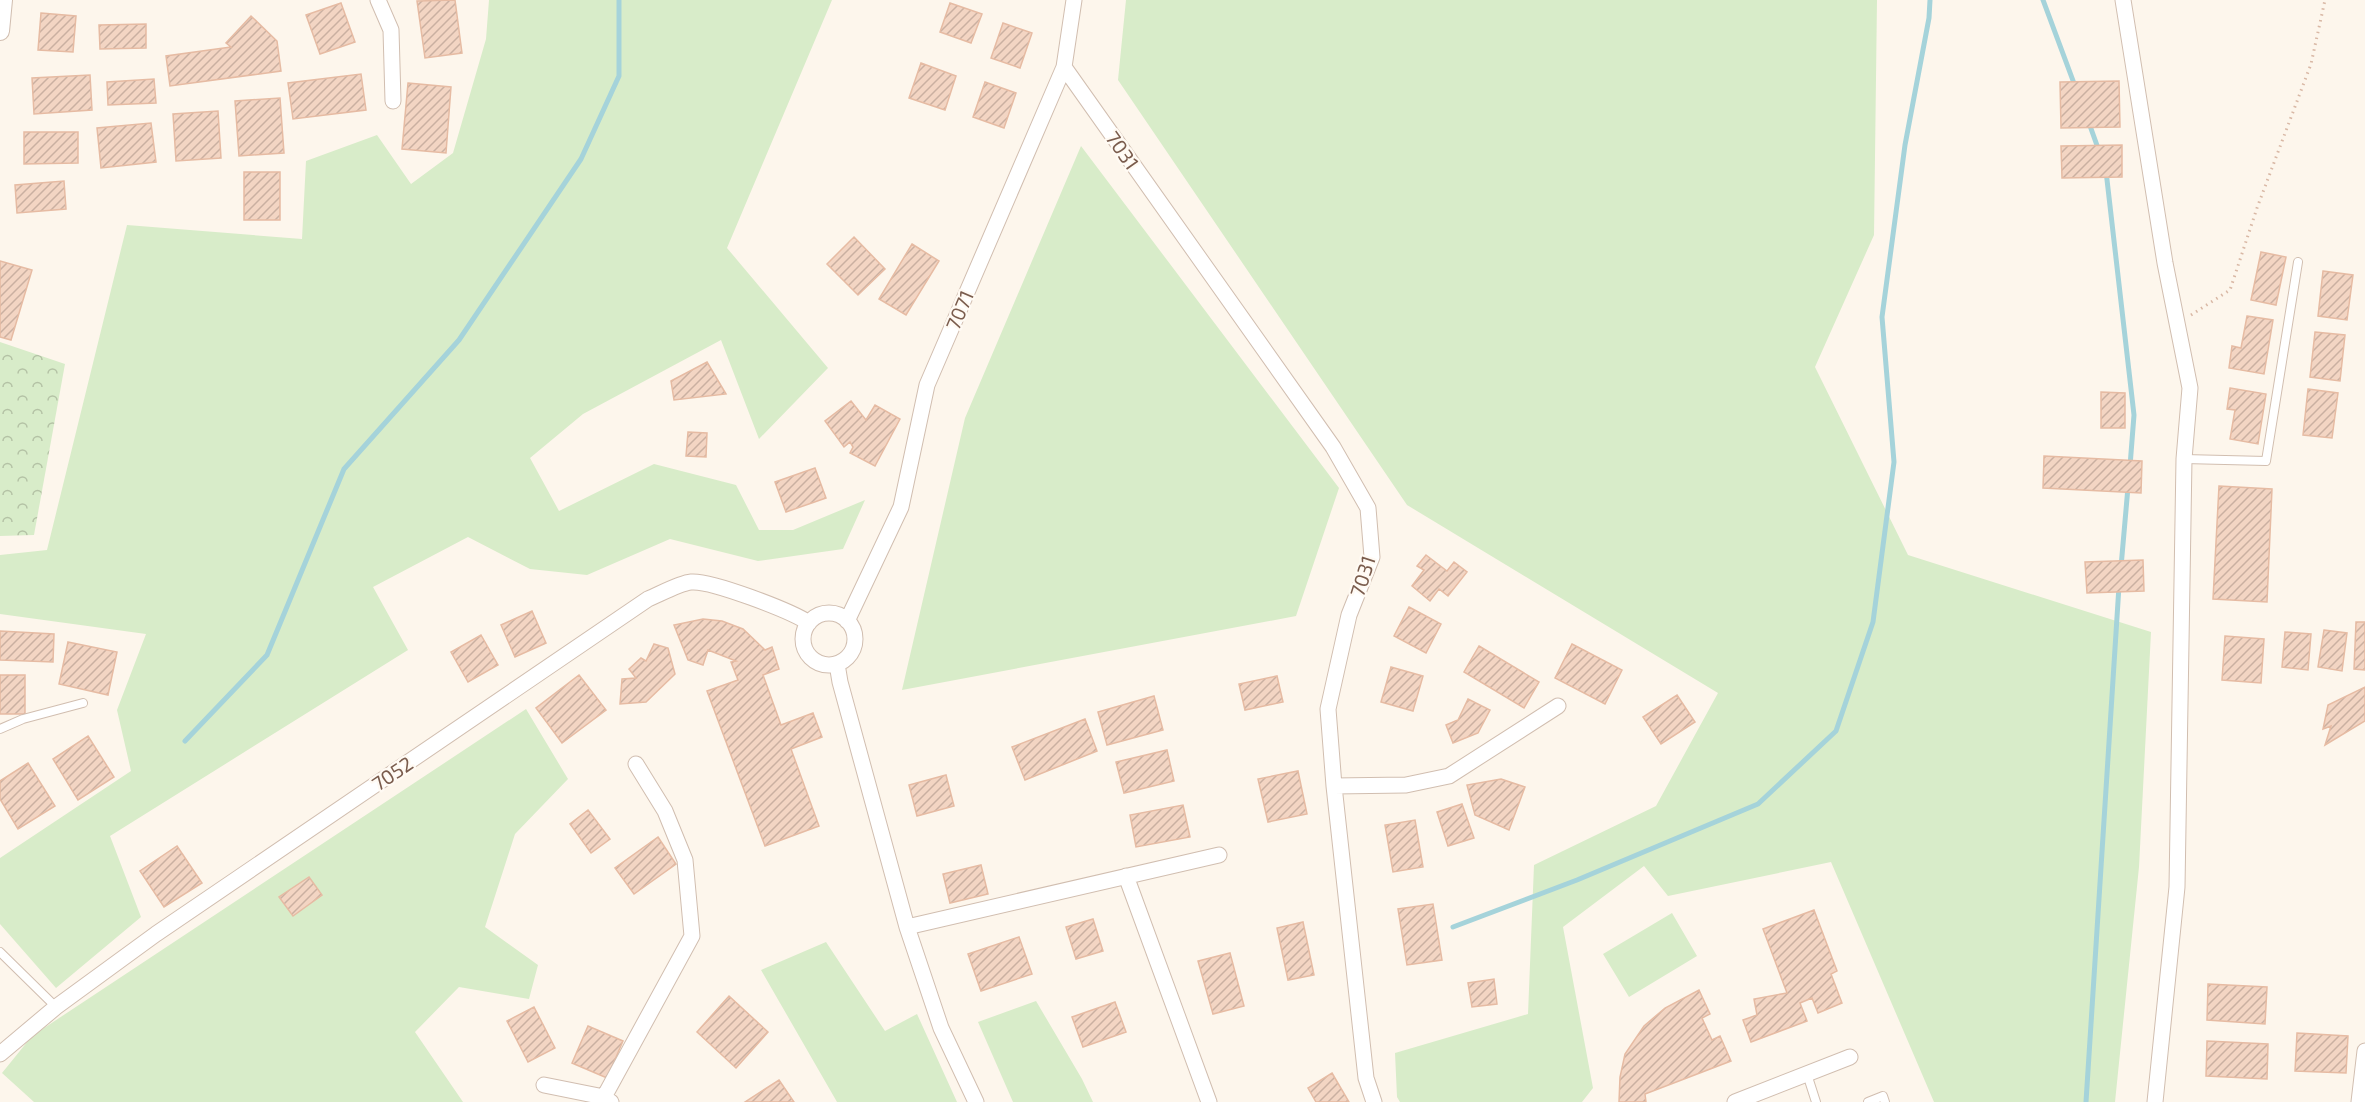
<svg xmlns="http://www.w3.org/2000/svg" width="2365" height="1102" font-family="'Exo 2',sans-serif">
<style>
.grass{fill:#d8ecc9}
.forest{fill:url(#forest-crowns)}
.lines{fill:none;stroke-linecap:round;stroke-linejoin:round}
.stream{stroke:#a5d3da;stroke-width:5}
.building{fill:url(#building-hatch);stroke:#e6bba3;stroke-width:1.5}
.service-casing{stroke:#d1beb0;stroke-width:10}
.minor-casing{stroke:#d1beb0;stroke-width:17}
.tertiary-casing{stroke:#d1beb0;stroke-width:20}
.path{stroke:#d9b8a5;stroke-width:3;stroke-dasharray:1.5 4.5;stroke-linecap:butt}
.service{stroke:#fff;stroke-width:8}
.minor{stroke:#fff;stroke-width:15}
.tertiary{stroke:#fff;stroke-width:18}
.labels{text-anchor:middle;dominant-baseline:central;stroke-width:4.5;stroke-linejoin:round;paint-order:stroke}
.street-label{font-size:20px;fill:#7a5c4d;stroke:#fffaf3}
</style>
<defs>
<pattern id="forest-crowns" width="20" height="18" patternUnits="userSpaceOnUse" patternTransform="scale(1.5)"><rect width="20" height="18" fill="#d8ecc9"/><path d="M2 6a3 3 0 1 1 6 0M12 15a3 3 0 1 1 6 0" fill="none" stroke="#b4c2a5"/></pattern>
<pattern id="building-hatch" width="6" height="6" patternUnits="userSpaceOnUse" patternTransform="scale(1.5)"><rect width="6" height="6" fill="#f3d5c3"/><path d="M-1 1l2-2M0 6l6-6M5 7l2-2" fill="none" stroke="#cab0a1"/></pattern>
</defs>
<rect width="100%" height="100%" fill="#fdf6ec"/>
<!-- grass -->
<path class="grass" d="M 489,0 L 832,0 L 727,248 L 828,368 L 759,439 L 721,340 L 583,414 L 530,458 L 559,511 L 654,464 L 736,485 L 759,530 L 793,530 L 865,500 L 843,549 L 758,561 L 670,539 L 587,575 L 530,569 L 468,537 L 373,587 L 408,650 L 110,836 L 141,917 L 56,988 L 0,924 L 0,858 L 131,771 L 117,710 L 146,634 L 0,614 L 0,555 L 47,550 L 127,225 L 302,239 L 306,161 L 377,135 L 411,184 L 453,153 L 486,39 Z
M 1126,0 L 1877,0 L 1874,235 L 1815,367 L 1908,555 L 2151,632 L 2139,867 L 2115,1102 L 1934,1102 L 1831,862 L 1668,896 L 1644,866 L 1563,927 L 1593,1088 L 1582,1102 L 1400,1102 L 1397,1097 L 1395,1053 L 1528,1014 L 1534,865 L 1656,806 L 1718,693 L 1407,505 L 1118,80 Z
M 1081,146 L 1339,488 L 1296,616 L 902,690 L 965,418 Z
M 526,709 L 568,779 L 515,834 L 485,927 L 538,965 L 529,999 L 459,987 L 415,1032 L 463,1102 L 34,1102 L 2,1073 L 32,1036 Z
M 1672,913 L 1697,956 L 1629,997 L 1603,954 Z
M 826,942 L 885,1031 L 917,1014 L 957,1102 L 837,1102 L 761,970 Z
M 1036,1001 L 1082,1079 L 1093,1102 L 1013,1102 L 978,1022 Z"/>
<!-- forest -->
<path class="forest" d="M 0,342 L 65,364 L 34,535 L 0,536 Z"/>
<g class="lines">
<!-- stream -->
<path class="stream" d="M 2043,0 L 2075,86
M 2089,123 L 2099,151
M 2106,171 L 2134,415 L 2130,466
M 2121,567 L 2128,487
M 185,741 L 267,655 L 344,469 L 459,340 L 581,159 L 619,76 L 619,0
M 1453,927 L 1577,880 L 1758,804 L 1836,731 L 1873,622 L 1894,462 L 1882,317 L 1905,145 L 1929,18 L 1930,0
M 2086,1102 L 2119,586"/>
</g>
<!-- building -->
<path class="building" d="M 455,0 L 462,53 L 425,58 L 417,1 Z
M 341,3 L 355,42 L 320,54 L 306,15 Z
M 950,3 L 982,14 L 971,43 L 940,32 Z
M 41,13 L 76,16 L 73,52 L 38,50 Z
M 251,16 L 277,41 L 281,71 L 170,86 L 166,56 L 231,47 L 226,43 Z
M 1003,23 L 1032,33 L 1020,68 L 991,58 Z
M 146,24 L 146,48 L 100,49 L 99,25 Z
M 921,63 L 956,76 L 945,110 L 909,98 Z
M 361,74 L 366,110 L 293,119 L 288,83 Z
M 90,75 L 92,110 L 34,114 L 32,78 Z
M 154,79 L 156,103 L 108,105 L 107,82 Z
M 2119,81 L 2120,127 L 2061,128 L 2060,82 Z
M 985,82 L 1016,93 L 1004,128 L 973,117 Z
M 408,83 L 451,87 L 446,153 L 402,149 Z
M 280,98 L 284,153 L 239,156 L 235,101 Z
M 218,111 L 221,158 L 176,161 L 173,114 Z
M 151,123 L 156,162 L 101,168 L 97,128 Z
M 24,132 L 78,132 L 78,163 L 24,164 Z
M 2122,145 L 2122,177 L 2062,178 L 2061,146 Z
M 244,172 L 280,172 L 280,220 L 244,220 Z
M 64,181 L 66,209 L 17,213 L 15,185 Z
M 854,237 L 885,269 L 858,295 L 827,264 Z
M 912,244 L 939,261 L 906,315 L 879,299 Z
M 2261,252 L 2286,257 L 2276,305 L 2251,300 Z
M 0,261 L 32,270 L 11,340 L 0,337 Z
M 2323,271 L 2353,275 L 2347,320 L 2318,316 Z
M 2247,316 L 2273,320 L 2264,374 L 2229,368 L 2232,346 L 2241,348 Z
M 2315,332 L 2345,335 L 2340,381 L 2310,377 Z
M 707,362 L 726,394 L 674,400 L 671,381 Z
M 2230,388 L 2266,394 L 2258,444 L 2230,439 L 2235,410 L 2227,409 Z
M 2308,389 L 2338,393 L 2332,438 L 2303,435 Z
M 2101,392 L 2125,393 L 2125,428 L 2101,428 Z
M 851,401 L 866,420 L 875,405 L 900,419 L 875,466 L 850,453 L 853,447 L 850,442 L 844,447 L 825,421 Z
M 688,432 L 707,433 L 706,457 L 686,456 Z
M 2044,456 L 2142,461 L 2141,493 L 2043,488 Z
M 815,468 L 826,498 L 786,512 L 775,482 Z
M 2219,486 L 2272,489 L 2267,602 L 2213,599 Z
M 1426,555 L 1447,571 L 1454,562 L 1467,572 L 1448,596 L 1439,589 L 1430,601 L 1412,586 L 1424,570 L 1417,566 Z
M 2143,560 L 2144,591 L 2087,593 L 2085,562 Z
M 1409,607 L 1441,624 L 1426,653 L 1394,636 Z
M 532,611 L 546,643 L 515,657 L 501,625 Z
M 703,619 L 722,621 L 743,629 L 765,650 L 772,647 L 779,669 L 763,675 L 781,725 L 813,713 L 822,737 L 791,749 L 819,826 L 765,846 L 707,691 L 738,680 L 731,662 L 736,661 L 708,650 L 703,665 L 688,660 L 674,625 Z
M 2356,622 L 2365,622 L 2365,670 L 2354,669 Z
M 2324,630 L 2347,633 L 2342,671 L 2318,667 Z
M 0,631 L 54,634 L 53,662 L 0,660 Z
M 2285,632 L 2311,634 L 2308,670 L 2282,667 Z
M 481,635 L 498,665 L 468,682 L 451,652 Z
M 2225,636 L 2264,639 L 2261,683 L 2222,680 Z
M 68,642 L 117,652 L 108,695 L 59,684 Z
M 654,644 L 668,648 L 675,674 L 646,702 L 620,704 L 622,679 L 636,678 L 629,669 L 641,658 L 646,661 Z
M 1572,644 L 1622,670 L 1605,704 L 1555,678 Z
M 1479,646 L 1539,682 L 1524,708 L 1464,672 Z
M 1391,667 L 1423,676 L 1413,711 L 1381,702 Z
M 0,675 L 25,675 L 25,714 L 0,714 Z
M 579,675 L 606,710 L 562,743 L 536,708 Z
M 1277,676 L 1283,702 L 1245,710 L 1239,684 Z
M 2365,687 L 2365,721 L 2325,745 L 2331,726 L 2323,729 L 2328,705 Z
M 1677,695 L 1695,722 L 1661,744 L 1643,717 Z
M 1154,696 L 1163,730 L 1107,745 L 1098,712 Z
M 1468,699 L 1490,710 L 1478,733 L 1453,743 L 1446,725 L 1458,720 Z
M 1085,719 L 1097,751 L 1025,780 L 1012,747 Z
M 88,736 L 114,777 L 78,800 L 53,759 Z
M 1167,750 L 1174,781 L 1124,793 L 1116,762 Z
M 28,763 L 55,806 L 18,829 L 0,799 L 0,781 Z
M 1298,771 L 1307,814 L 1268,822 L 1258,779 Z
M 946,775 L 954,806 L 917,816 L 909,785 Z
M 1501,779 L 1525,787 L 1509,830 L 1475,815 L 1467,785 Z
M 1462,804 L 1474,838 L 1448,846 L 1437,812 Z
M 1183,805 L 1190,837 L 1136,847 L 1130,815 Z
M 588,810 L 610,839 L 591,853 L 570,824 Z
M 1415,820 L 1423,867 L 1393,872 L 1385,825 Z
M 658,837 L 676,864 L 634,894 L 615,868 Z
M 177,846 L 202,883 L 164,907 L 140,871 Z
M 981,865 L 988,894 L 950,903 L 943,874 Z
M 309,877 L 322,895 L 293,916 L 279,897 Z
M 1433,904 L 1442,960 L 1407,965 L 1398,909 Z
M 1814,910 L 1837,971 L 1831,974 L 1842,1003 L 1818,1013 L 1812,998 L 1800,1003 L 1807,1021 L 1751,1042 L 1743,1020 L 1757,1015 L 1754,999 L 1787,993 L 1763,929 Z
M 1093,919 L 1103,951 L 1076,959 L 1066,927 Z
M 1303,922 L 1314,975 L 1288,980 L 1277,928 Z
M 1019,937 L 1032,974 L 981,991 L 968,954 Z
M 1230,953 L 1244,1006 L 1213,1014 L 1198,961 Z
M 1494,979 L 1497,1004 L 1472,1007 L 1468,983 Z
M 2208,984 L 2267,987 L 2265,1024 L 2207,1020 Z
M 1699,990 L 1710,1014 L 1702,1018 L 1712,1040 L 1720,1036 L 1731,1061 L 1645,1094 L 1646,1102 L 1619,1102 L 1620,1077 L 1625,1054 L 1644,1026 L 1665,1008 Z
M 729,996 L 768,1032 L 736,1068 L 697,1032 Z
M 1115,1002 L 1126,1032 L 1083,1047 L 1072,1017 Z
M 534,1007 L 555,1048 L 528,1062 L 507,1021 Z
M 588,1026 L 623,1041 L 607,1078 L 572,1063 Z
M 2297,1033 L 2348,1036 L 2346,1073 L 2295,1071 Z
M 2207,1041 L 2268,1044 L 2267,1079 L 2206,1076 Z
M 1332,1073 L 1349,1102 L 1316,1102 L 1308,1088 Z
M 779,1080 L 794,1102 L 745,1102 Z"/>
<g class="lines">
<!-- service casing -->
<g class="service-casing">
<path id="service" d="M 2184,459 L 2266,461 L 2298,262
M 0,729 L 23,719 L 83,703
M 0,952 L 56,1007
M 1807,1074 L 1816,1102
M 1868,1102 L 1883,1096 L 1885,1102"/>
</g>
<!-- minor casing -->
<g class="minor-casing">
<path id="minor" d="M 378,0 L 391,30 L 393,101
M 2123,0 L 2165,263 L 2190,388 L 2184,459 L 2177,887 L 2155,1102
M 1064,67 L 1333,447 L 1368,508 L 1372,557 L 1349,615 L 1328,709 L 1334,786 L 1366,1078 L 1374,1102
M803 639a26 26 0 1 1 52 0a26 26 0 1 1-52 0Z
M 847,621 L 901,507 L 927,385 L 1064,67 L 1074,0
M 837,664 L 840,682 L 907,927 L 941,1028 L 976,1102
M 1334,786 L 1406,785 L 1449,776 L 1558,706
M 1126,876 L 1209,1102
M 907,927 L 1219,855
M 0,1054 L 56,1007 L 156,934 L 648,599 C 660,594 680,583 691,582 C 711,580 791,611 809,623
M 544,1085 L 604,1097 L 611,1102
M 604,1097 L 692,936 L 685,860 L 665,811 L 636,764
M 1735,1102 L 1850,1057
M 2359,1102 L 2365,1051"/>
</g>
<!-- tertiary casing -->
<g class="tertiary-casing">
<path id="tertiary" d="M 0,31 L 3,0"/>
</g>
<!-- path -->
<path class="path" d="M 2191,315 L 2230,290 L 2257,208 L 2311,64 L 2325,0"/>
<!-- service -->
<use href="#service" class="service"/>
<!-- minor -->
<use href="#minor" class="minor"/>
<!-- tertiary -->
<use href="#tertiary" class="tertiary"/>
</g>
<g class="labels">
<!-- street labels -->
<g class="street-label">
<text transform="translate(1123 150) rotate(55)">7031</text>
<text transform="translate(959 310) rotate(-67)">7071</text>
<text transform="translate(1362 576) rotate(-72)">7031</text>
<text transform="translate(392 773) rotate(-34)">7052</text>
</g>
</g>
</svg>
